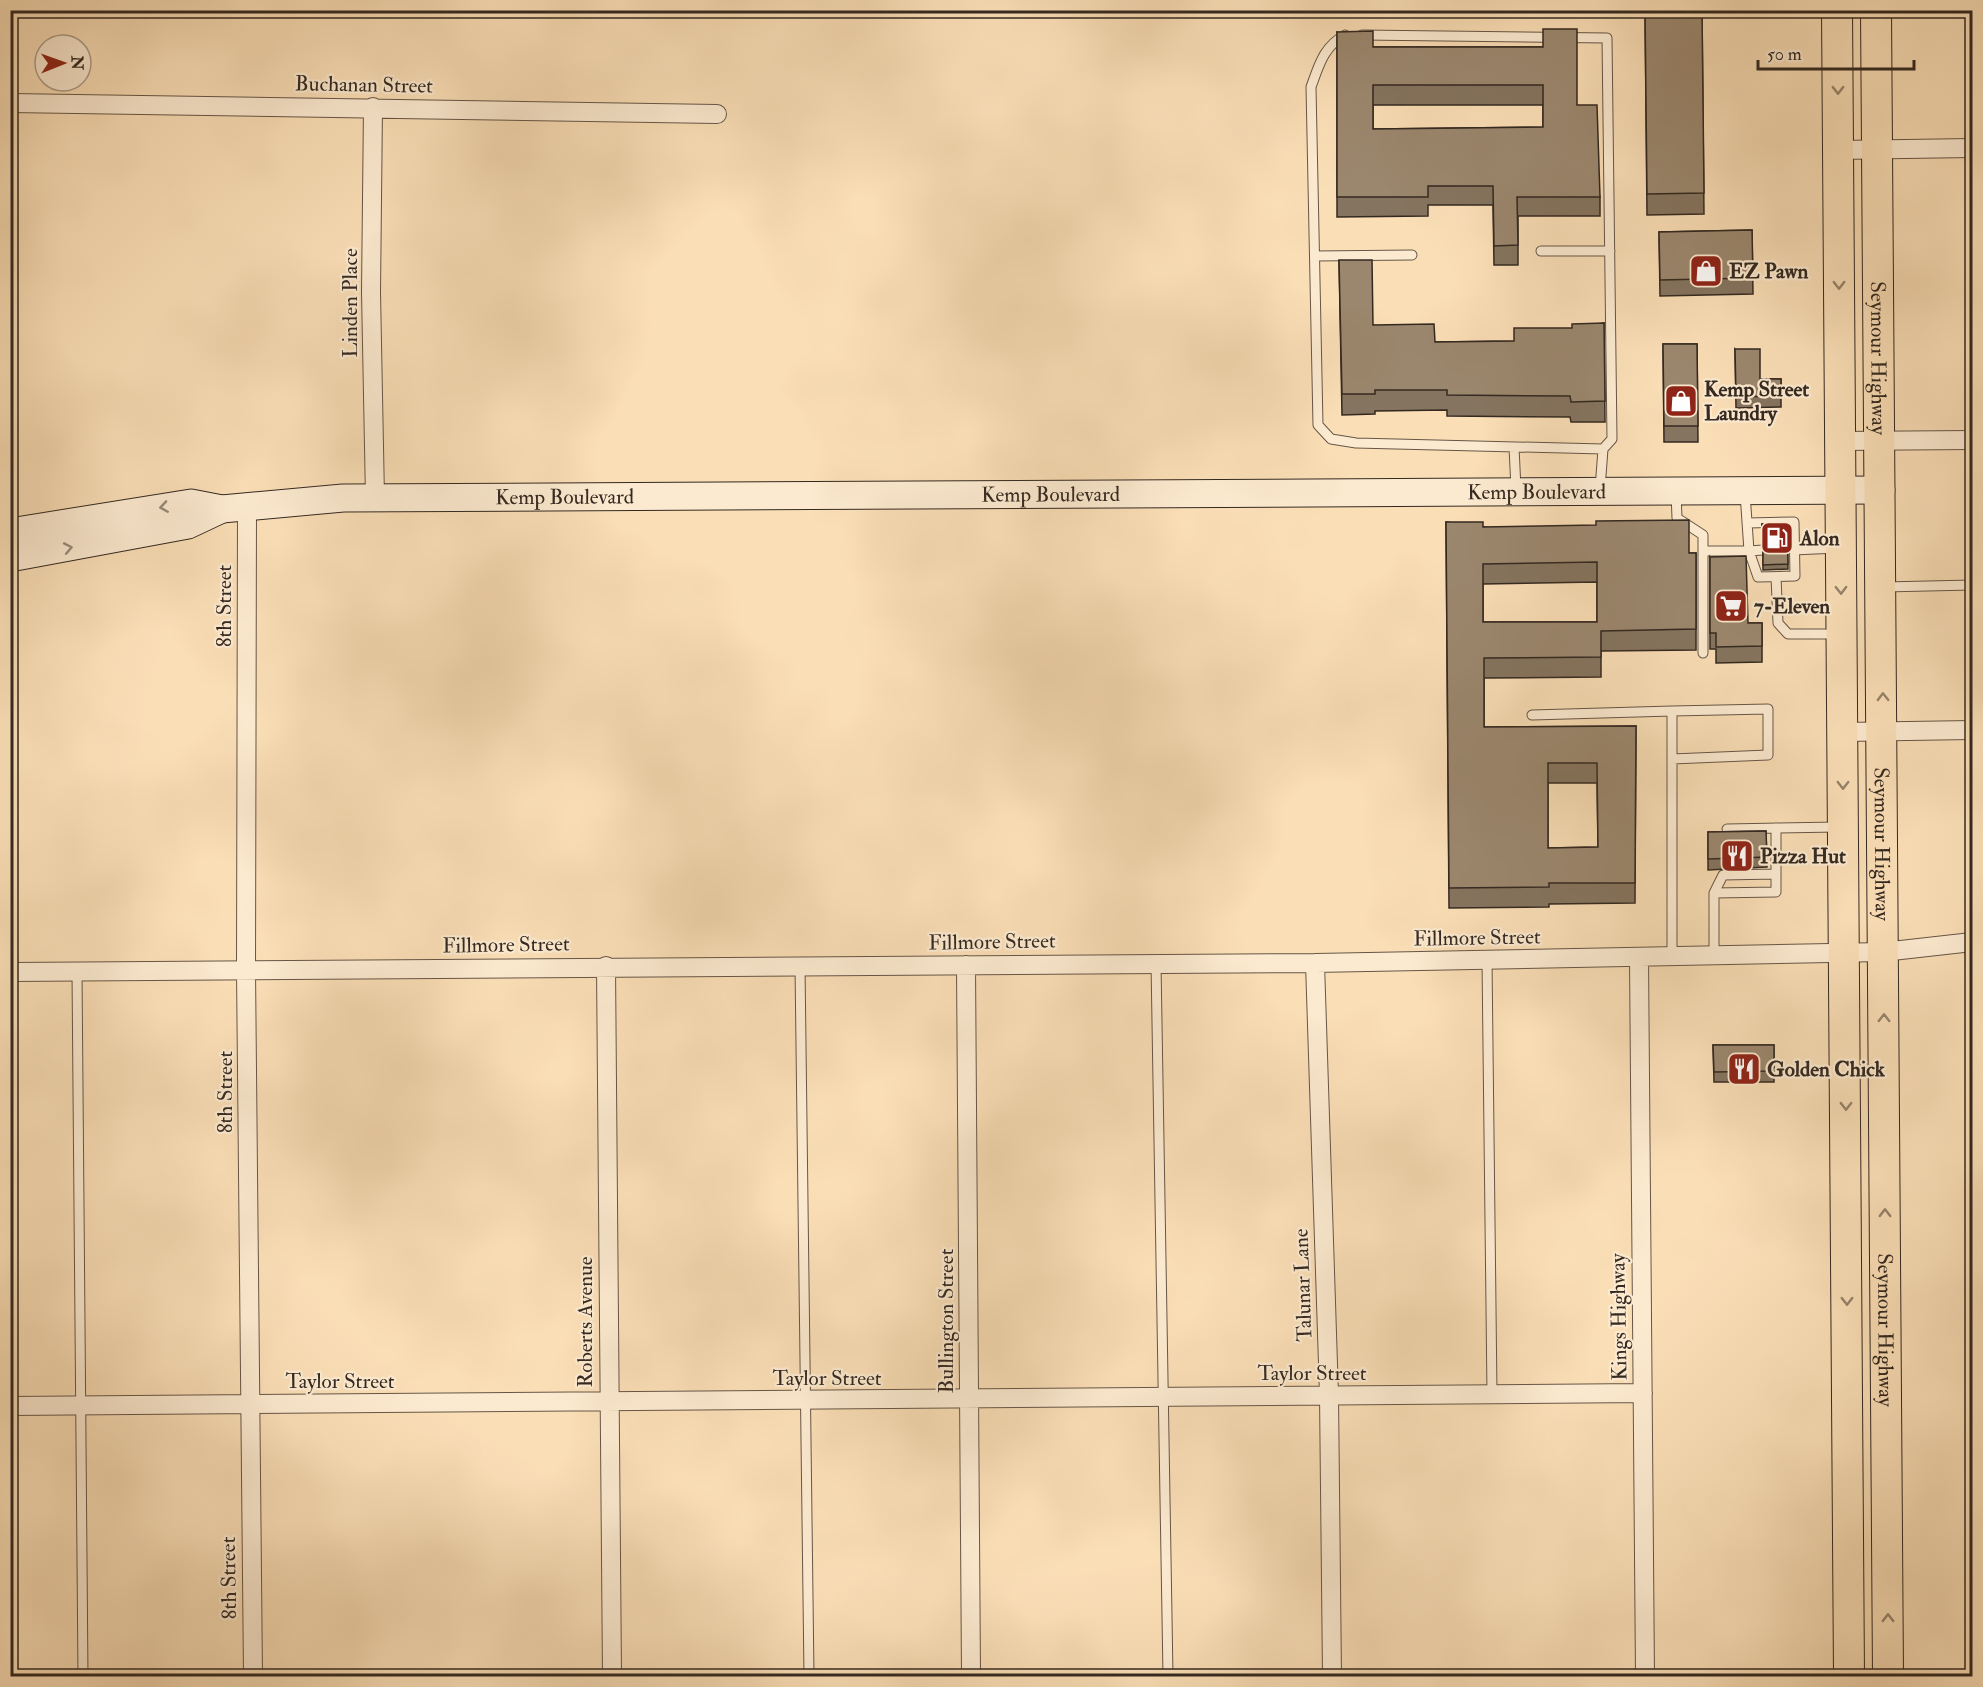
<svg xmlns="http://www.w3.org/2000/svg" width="1983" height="1687" font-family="'IM FELL Double Pica',serif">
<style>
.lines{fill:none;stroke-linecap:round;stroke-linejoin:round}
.lane-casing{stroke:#665646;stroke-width:11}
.street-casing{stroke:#665646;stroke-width:20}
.secondary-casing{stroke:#342921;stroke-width:29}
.primary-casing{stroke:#342921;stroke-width:32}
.lane{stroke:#fcead0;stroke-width:9}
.street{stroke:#fcead0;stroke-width:18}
.secondary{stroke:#fcead0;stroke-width:27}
.primary{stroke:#fadeb6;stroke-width:30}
.wall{fill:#85745f;stroke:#342921;stroke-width:1.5;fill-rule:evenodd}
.building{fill:#9b876e;stroke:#342921;stroke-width:1.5;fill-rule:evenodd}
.oneway{stroke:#97846c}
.oneway2{stroke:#988a78}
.labels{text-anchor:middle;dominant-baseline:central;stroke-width:4.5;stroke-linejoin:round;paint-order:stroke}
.street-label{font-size:21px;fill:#342921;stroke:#fcead0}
.poi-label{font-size:21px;font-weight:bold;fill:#342921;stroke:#fcead0;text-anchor:start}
</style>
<rect width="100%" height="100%" fill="#fadeb6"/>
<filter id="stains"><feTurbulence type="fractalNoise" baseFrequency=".00333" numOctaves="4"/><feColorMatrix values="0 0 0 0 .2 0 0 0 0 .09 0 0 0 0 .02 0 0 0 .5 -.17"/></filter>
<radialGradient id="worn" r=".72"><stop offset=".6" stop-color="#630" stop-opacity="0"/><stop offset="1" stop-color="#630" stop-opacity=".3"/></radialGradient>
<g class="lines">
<!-- lane casing -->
<g class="lane-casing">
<path id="lane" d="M 1345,35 C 1324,46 1319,65 1311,87 L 1318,425 L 1331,439 L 1356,443 L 1603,449
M 1362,35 L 1607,38 L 1612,439 L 1603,449 L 1600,489
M 1541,251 L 1610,251
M 1315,256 L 1412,255
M 1514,447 L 1516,489
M 1676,493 L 1677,518 L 1703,535 L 1703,551
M 1745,493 L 1749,551 L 1763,550
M 1793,550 L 1838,548
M 1776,577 L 1778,623 L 1788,634 L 1839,634
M 1884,587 L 1972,585
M 1703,653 L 1703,551 L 1749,551 L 1758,577 L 1795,576 L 1794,522 L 1748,523
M 1672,711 L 1768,709 L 1768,755 L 1672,759
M 1532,715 L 1672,711 L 1672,957
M 1727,829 L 1838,827
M 1714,893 L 1723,875 L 1776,874
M 1714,956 L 1714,893 L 1776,892 L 1776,828
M 1487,960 L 1492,1394
M 1156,963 L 1168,1676
M 800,966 L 809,1676
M 77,972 L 83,1676"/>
</g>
<!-- street casing -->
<g class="street-casing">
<path id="street" d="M 10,103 L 717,114
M 373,107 L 371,292 L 375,498
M 1838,150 L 1972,148
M 1840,441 L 1972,440
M 247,507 L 246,970 L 253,1676
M 1843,732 L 1972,730
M 1639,958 L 1645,1676
M 1315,963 L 1329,1395 L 1332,1676
M 966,965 L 971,1676
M 606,966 L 612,1676
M 10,972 L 1315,963 L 1883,952 L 1972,942
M 10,1406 L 1643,1393"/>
</g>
<!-- secondary casing -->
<g class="secondary-casing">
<g id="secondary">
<path id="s1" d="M 10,532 L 191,503 L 222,509 L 343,498 L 1881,490"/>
<path d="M 10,558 L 188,525 L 222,509"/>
</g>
</g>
<!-- primary casing -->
<g class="primary-casing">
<g id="primary">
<path d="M 1837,10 L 1849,1676"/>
<path id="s2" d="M 1876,10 L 1888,1676"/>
</g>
</g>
<!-- lane -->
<use href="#lane" class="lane"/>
<!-- street -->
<use href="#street" class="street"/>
<!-- secondary -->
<use href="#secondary" class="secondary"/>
<!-- primary -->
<use href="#primary" class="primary"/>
</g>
<!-- wall -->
<path class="wall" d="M 1645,10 L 1702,10 L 1704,214 L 1647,215 Z
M 1337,32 L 1373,47 L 1543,47 L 1577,105 L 1600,197 L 1600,216 L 1518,216 L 1518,265 L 1494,265 L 1493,205 L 1428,205 L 1428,216 L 1337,217 ZM 1373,105 L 1543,105 L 1543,127 L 1373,129 Z
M 1752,230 L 1753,294 L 1660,296 L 1659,232 Z
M 1339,260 L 1373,325 L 1435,342 L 1514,341 L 1604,323 L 1605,422 L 1571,422 L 1570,417 L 1447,416 L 1447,410 L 1375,411 L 1375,414 L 1342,415 Z
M 1663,344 L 1697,344 L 1698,442 L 1664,442 Z
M 1735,349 L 1760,379 L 1781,379 L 1781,407 L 1736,408 Z
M 1446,522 L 1689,553 L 1696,553 L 1696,650 L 1601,651 L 1601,677 L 1484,678 L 1484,727 L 1636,726 L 1635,903 L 1549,904 L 1549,907 L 1449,908 ZM 1597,582 L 1597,622 L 1483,622 L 1483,584 ZM 1548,783 L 1597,783 L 1598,847 L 1548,848 Z
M 1787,523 L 1788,569 L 1763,570 L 1763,551 L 1768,546 L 1762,543 L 1762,524 Z
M 1710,557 L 1748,623 L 1762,623 L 1762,662 L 1716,663 L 1716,649 L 1710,649 Z
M 1766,831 L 1767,867 L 1708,870 L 1708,832 Z
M 1713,1045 L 1774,1045 L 1774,1082 L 1714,1082 Z"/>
<!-- building -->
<path class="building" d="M 1645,10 L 1702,10 L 1704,193 L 1647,194 Z
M 1543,29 L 1577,29 L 1577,105 L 1597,105 L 1600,197 L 1517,197 L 1518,245 L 1494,246 L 1493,186 L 1428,186 L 1428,197 L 1337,197 L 1337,32 L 1373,31 L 1373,47 L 1543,47 ZM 1373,85 L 1543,85 L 1543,127 L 1373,129 Z
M 1752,230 L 1753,278 L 1660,280 L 1659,232 Z
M 1339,260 L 1372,260 L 1373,325 L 1434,324 L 1435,342 L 1514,341 L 1514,328 L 1572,328 L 1572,324 L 1604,323 L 1605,401 L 1571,402 L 1570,396 L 1447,395 L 1447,390 L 1375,390 L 1375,394 L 1342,394 Z
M 1663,344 L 1697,344 L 1698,426 L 1664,426 Z
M 1735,349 L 1760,349 L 1760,379 L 1781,379 L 1781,396 L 1736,397 Z
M 1689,520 L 1689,553 L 1696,553 L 1696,629 L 1601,631 L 1601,657 L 1484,658 L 1484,727 L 1636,726 L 1635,883 L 1549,883 L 1549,887 L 1449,888 L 1446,522 L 1483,522 L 1483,527 L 1596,525 L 1596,521 ZM 1597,562 L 1597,622 L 1483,622 L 1483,564 ZM 1548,763 L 1597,763 L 1598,847 L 1548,848 Z
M 1787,523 L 1788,564 L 1763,565 L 1763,551 L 1770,545 L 1768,540 L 1762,538 L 1762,524 Z
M 1746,556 L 1748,623 L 1762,623 L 1762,646 L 1716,647 L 1716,633 L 1710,633 L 1710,557 Z
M 1766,831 L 1767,857 L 1708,859 L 1708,832 Z
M 1713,1045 L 1774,1045 L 1774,1071 L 1714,1072 Z"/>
<!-- one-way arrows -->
<defs><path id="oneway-chevron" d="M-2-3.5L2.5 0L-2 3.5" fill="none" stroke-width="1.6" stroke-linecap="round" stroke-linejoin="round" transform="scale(1.5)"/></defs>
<g class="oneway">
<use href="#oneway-chevron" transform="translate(1838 90) rotate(90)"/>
<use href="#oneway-chevron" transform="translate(1839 285) rotate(90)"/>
<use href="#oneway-chevron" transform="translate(1841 590) rotate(89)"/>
<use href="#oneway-chevron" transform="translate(1883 697) rotate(-91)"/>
<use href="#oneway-chevron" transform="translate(1843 785) rotate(90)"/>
<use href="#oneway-chevron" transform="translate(1884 1018) rotate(-90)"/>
<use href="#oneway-chevron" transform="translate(1846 1106) rotate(90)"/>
<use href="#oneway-chevron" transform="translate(1885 1213) rotate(-90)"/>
<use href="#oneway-chevron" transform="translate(1847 1301) rotate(90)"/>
<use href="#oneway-chevron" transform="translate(1888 1618) rotate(-90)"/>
</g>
<g class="oneway2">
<use href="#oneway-chevron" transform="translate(164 507) rotate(171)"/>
<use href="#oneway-chevron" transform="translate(68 548) rotate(-11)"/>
</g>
<!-- icons -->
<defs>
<g id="shop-square" transform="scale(1.725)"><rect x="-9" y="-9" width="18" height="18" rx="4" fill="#8f2418" stroke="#fcead0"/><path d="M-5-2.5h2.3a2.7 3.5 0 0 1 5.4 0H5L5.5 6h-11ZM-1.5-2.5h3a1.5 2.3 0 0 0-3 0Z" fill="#fff"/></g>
<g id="fuel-square" transform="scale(1.725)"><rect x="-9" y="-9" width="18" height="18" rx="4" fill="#8f2418" stroke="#fcead0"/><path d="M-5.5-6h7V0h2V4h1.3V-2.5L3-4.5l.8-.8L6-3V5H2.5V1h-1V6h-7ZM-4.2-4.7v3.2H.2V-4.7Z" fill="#fff"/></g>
<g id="supermarket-square" transform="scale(1.725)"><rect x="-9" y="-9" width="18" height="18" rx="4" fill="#8f2418" stroke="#fcead0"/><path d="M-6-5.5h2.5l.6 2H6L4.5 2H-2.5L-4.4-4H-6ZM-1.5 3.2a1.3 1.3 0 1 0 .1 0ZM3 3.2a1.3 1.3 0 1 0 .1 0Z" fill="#fff"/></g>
<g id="restaurant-square" transform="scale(1.725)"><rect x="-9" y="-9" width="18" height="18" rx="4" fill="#8f2418" stroke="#fcead0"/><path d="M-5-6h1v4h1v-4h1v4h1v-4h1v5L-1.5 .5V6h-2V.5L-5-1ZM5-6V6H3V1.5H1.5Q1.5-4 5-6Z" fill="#fff"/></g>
</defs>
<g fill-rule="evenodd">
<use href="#shop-square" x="1706" y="271"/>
<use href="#shop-square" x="1681" y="401"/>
<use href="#fuel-square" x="1777" y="538"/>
<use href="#supermarket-square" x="1731" y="606"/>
<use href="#restaurant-square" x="1737" y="856"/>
<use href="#restaurant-square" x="1744" y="1069"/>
</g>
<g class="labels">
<!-- street labels -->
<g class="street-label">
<text transform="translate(364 85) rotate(1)">Buchanan Street</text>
<text transform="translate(350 303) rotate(-90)">Linden Place</text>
<text stroke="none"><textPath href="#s2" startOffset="348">Seymour Highway</textPath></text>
<text stroke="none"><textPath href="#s1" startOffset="1530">Kemp Boulevard</textPath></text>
<text stroke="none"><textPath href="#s1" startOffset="1044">Kemp Boulevard</textPath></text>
<text stroke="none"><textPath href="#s1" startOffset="558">Kemp Boulevard</textPath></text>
<text transform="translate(224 606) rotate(-90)">8th Street</text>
<text stroke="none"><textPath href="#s2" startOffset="834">Seymour Highway</textPath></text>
<text transform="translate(1477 938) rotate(-1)">Fillmore Street</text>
<text transform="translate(992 942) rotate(-1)">Fillmore Street</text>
<text transform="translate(506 945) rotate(-1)">Fillmore Street</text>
<text transform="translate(225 1092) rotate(-90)">8th Street</text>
<text transform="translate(1303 1285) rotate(-92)">Talunar Lane</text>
<text transform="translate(1619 1317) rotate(-91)">Kings Highway</text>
<text transform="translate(946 1321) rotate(-90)">Bullington Street</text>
<text transform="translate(585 1322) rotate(-90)">Roberts Avenue</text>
<text stroke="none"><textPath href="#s2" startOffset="1320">Seymour Highway</textPath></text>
<text x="1312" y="1373">Taylor Street</text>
<text x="827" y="1378">Taylor Street</text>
<text x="340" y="1381">Taylor Street</text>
<text transform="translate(229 1578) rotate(-91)">8th Street</text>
</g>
<!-- poi labels -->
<g class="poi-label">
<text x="1729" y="271">EZ Pawn</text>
<text x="1704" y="389">Kemp Street<tspan x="1704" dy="24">Laundry</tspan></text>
<text x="1800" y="538">Alon</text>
<text x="1754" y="606">7-Eleven</text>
<text x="1760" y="856">Pizza Hut</text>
<text x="1767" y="1069">Golden Chick</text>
</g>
</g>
<!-- margin -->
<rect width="1983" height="1687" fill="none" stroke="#fadeb6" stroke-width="36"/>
<rect x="12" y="12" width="1959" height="1663" fill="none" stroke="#342921" stroke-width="3"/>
<rect x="18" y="18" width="1947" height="1651" fill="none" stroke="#342921" stroke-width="1.5"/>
<!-- north arrow -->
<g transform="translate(63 63) rotate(89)"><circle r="28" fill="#fcead0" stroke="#ac9d8a" stroke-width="1.5"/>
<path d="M0-4.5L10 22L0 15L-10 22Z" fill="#8f2418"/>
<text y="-9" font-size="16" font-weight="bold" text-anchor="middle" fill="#342921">N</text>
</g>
<!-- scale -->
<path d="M1758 60v9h156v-9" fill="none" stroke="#342921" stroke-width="3"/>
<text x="1767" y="60" font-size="18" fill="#342921" stroke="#fcead0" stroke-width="4.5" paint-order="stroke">50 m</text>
<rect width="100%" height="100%" filter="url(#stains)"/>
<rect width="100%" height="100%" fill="url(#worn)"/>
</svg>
